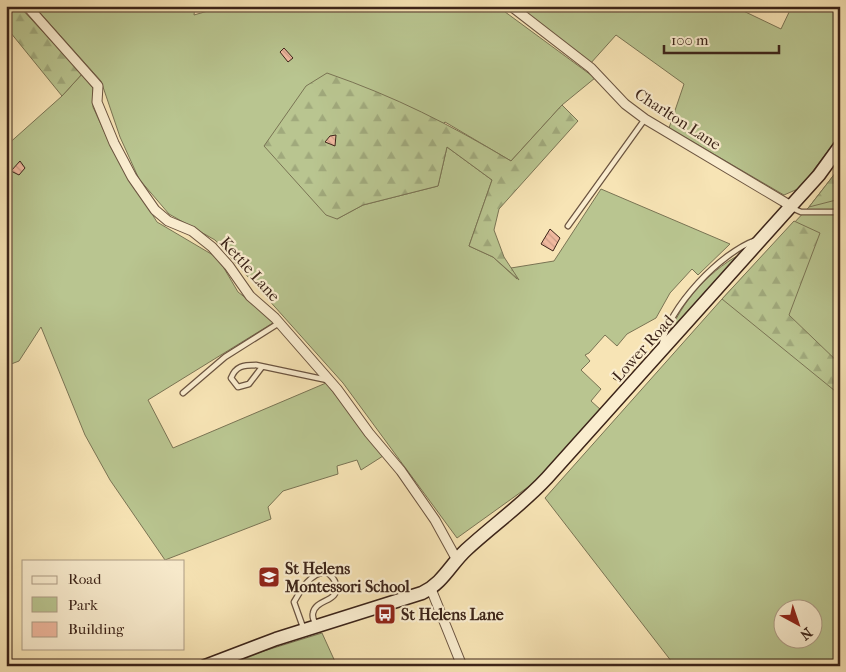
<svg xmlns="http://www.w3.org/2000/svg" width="846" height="672" font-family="'IM FELL French Canon',serif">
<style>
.green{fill:#b9c590;stroke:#7a7454;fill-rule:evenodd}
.forest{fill:url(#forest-firs);stroke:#7a7454}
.building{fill:url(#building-back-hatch);stroke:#3c2419}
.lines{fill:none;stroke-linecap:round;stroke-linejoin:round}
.service-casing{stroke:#6b5440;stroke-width:7}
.minor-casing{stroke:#6b5440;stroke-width:11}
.secondary-casing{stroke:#3c2419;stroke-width:15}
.path{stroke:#3c2419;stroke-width:1;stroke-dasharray:4 2.5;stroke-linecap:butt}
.service{stroke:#faedcf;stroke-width:4.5}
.minor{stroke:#faedcf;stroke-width:9}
.secondary{stroke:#faedcf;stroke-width:12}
.labels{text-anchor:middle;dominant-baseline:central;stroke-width:4.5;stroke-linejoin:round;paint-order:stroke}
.street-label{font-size:16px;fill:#3c2419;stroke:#faedcf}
.poi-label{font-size:16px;font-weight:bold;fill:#3c2419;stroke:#faedcf;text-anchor:start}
</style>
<defs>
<pattern id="forest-firs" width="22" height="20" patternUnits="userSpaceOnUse" patternTransform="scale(1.25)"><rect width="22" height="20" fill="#b9c590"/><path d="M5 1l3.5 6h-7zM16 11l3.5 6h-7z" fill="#a0a97c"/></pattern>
<pattern id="building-back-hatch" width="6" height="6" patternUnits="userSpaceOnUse" patternTransform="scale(1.25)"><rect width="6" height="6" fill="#efb89e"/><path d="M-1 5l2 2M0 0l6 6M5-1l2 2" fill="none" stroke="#ce9e88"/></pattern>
</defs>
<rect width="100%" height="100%" fill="#f7e4b5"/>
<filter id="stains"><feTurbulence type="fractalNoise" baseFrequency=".004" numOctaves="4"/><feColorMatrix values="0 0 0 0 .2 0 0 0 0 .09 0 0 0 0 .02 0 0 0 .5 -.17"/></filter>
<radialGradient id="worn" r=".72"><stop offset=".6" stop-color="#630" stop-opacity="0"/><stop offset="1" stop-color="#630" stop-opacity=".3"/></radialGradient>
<!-- green -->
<path class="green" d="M 34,6 L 195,6 L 194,15 L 225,6 L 497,6 L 595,78 L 562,105 L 511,161 L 445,122 L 337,219 L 363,205 L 438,186 L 447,147 L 492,180 L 469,246 L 493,257 L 517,279 L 511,268 L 554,261 L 601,189 L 730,244 L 698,275 L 692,269 L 670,293 L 656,318 L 627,334 L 617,346 L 605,335 L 589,353 L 585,355 L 590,361 L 581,370 L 601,389 L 591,401 L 601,410 L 535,482 L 457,538 L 343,383 L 215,240 L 169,214 L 139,179 L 120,137 L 101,81 Z
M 514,6 L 733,6 L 781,29 L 792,6 L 840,6 L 840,135 L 800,188 L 784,195 L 669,128 L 684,84 L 616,35 L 590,64 Z
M 82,74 L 93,88 L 93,107 L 113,151 L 157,222 L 218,258 L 238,292 L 276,321 L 148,400 L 173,448 L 326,383 L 383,456 L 361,470 L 357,460 L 337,466 L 338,474 L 283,491 L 268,507 L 271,519 L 165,560 L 110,480 L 85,435 L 41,327 L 19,361 L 6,366 L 6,146 L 62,96 Z
M 840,167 L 840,666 L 675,666 L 545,498 L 722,299 L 809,207 ZM 784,610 L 814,610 L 814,640 L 784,640 Z
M 747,251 L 668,338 C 679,303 713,266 747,251 Z
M 322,633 L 337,666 L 227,666 L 225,663 Z"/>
<!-- forest -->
<path class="forest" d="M 6,6 L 19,6 L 82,74 L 62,96 L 6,27 Z
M 327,73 C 396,97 449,124 511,161 L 562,105 L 578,121 L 499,209 L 494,230 L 504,257 L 519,280 L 493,257 L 469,246 L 492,180 L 447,147 L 438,186 L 363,205 L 337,219 L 326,215 L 264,146 L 306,86 Z
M 840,167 L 840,199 L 809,207 Z
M 794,221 L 820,233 L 789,315 L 840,364 L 840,395 L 722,299 Z"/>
<!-- building -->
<path class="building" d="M 284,48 L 293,58 L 288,62 L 280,52 Z
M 336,135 L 335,146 L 325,142 L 330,136 Z
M 20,161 L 25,168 L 19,175 L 11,171 Z
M 550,229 L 560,238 L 553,251 L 541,244 Z"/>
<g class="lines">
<!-- service casing -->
<g class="service-casing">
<path id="service" d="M 792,208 L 801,212 L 840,212
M 568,226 L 645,119
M 662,344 C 670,306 720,253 756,240
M 262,367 L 249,384 L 238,387 L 231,378 C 236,366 243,365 256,365 L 327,380
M 183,393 L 225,357 L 279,323
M 304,630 L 294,602 C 301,590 310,573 326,572 C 331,575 334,578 336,584 C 340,603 316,598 313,613 C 312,617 314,621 316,624"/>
</g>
<!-- minor casing -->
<g class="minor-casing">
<path id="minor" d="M 27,6 L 98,86 L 97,102 L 114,143 L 132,177 L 155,210 L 168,221 L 192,231 L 212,247 L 229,266 L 250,296 L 275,318 L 337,389 L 369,433 L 401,471 L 435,520 L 457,560
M 511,6 L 591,68 L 625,104 L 645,119 L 791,206
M 431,589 L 462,666"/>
</g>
<!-- secondary casing -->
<g class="secondary-casing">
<path id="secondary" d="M 205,666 L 276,639 L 422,593 C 443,583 450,565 466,550 C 493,525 522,505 547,478 L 791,206 L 819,175 L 840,146"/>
</g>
<!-- path -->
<path class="path" d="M 613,378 L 619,382
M 6,662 L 8,666"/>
<!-- service -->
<use href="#service" class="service"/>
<!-- minor -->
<use href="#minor" class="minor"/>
<!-- secondary -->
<use href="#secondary" class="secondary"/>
</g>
<!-- icons -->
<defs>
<g id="school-square" transform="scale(1.125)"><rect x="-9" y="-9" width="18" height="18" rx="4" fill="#8f2418" stroke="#faedcf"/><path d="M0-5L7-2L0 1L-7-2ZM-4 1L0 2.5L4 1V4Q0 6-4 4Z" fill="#fff"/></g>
<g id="bus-square" transform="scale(1.125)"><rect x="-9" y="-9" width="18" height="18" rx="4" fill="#8f2418" stroke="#faedcf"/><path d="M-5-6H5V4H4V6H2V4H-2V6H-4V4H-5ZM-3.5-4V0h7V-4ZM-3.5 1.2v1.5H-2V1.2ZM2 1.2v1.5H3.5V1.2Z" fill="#fff"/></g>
</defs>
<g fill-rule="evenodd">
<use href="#school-square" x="269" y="577"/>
<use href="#bus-square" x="385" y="614"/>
</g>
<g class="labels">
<!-- street labels -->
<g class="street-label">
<text transform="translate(678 119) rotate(33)">Charlton Lane</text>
<text transform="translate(250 269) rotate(48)">Kettle Lane</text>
<text transform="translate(643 348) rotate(-48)">Lower Road</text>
</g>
<!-- poi labels -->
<g class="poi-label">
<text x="285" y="568">St Helens<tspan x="285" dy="18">Montessori School</tspan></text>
<text x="401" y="614">St Helens Lane</text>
</g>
</g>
<!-- margin -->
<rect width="846" height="672" fill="none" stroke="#f7e4b5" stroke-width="25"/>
<rect x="8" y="8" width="831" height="657" fill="none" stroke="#3c2419" stroke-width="2.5"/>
<rect x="12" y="12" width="821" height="647" fill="none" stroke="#3c2419"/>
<!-- legend -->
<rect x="22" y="560" width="162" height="90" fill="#faedcf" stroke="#ae9d86"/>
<rect x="32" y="576" width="25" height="8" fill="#faedcf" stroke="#ae9d86"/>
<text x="68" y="584" font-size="15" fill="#3c2419">Road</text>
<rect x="32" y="597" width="25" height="15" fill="#b9c590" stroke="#ae9d86"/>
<text x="68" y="610" font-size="15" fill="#3c2419">Park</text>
<rect x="32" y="622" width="25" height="15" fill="#efb89e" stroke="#ae9d86"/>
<text x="68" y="634" font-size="15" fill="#3c2419">Building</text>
<!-- north arrow -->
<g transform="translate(798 624) rotate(140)"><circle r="24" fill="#faedcf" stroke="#ae9d86"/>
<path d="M0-4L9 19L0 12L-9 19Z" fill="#8f2418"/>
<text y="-8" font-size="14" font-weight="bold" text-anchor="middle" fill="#3c2419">N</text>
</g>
<!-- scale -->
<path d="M664 45v8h115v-8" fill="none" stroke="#3c2419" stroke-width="2.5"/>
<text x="671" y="45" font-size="15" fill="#3c2419" stroke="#faedcf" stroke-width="4" paint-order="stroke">100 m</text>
<rect width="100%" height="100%" filter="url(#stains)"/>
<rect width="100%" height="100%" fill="url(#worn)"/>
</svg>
